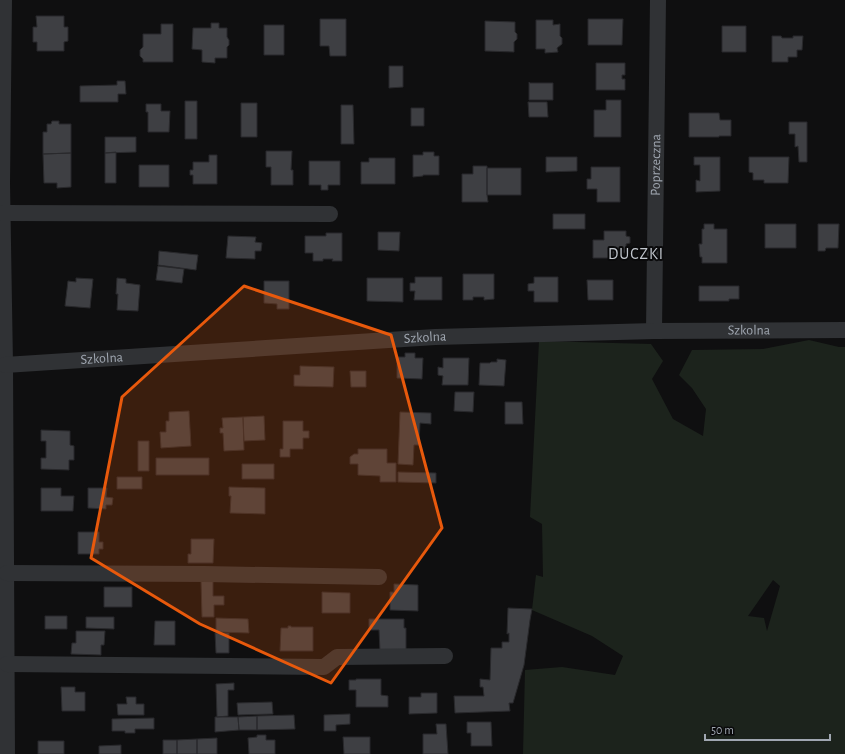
<svg xmlns="http://www.w3.org/2000/svg" width="845" height="754" font-family="'Alegreya Sans',sans-serif">
<style>
.green{fill:#1c231c;fill-rule:evenodd}
.building{fill:#3e3f43;stroke:#29292c}
.lines{fill:none;stroke-linecap:round;stroke-linejoin:round}
.street{stroke:#303235;stroke-width:16}
.marked{fill:#e8590c;fill-opacity:0.2;stroke:#e8590c;stroke-width:3;stroke-linejoin:round}
.labels{text-anchor:middle;dominant-baseline:central;stroke-width:4;stroke-linejoin:round;paint-order:stroke}
.street-label{font-size:14px;fill:#a0a7b1;stroke:#0a0a0b}
.quarter-label{font-size:16px;letter-spacing:1px;fill:#c1c6cd;stroke:#0a0a0b}
</style>
<rect width="100%" height="100%" fill="#0f0f10"/>
<!-- green -->
<path class="green" d="M 809,340 L 839,347 L 845,347 L 845,754 L 523,754 L 525,670 L 562,667 L 615,675 L 623,656 L 592,636 L 532,610 L 536,575 L 543,577 L 542,524 L 530,517 L 539,341 L 651,344 L 663,361 L 652,379 L 673,419 L 703,436 L 706,409 L 692,388 L 679,375 L 692,350 L 763,349 ZM 773,580 L 780,586 L 767,631 L 764,618 L 748,616 Z"/>
<!-- building -->
<path class="building" d="M 36,16 L 64,16 L 64,27 L 68,27 L 68,41 L 64,42 L 64,51 L 37,51 L 37,42 L 33,42 L 33,27 L 37,27 Z
M 320,19 L 346,19 L 346,56 L 330,56 L 329,46 L 320,46 Z
M 588,19 L 623,19 L 622,45 L 588,45 Z
M 536,20 L 553,20 L 553,25 L 560,24 L 560,36 L 562,38 L 562,44 L 557,48 L 558,52 L 545,53 L 545,49 L 536,49 Z
M 485,21 L 515,22 L 515,32 L 517,34 L 517,39 L 514,42 L 514,52 L 485,51 Z
M 211,23 L 219,23 L 219,28 L 227,28 L 227,37 L 229,40 L 229,45 L 227,47 L 227,58 L 215,58 L 215,63 L 202,62 L 202,50 L 192,49 L 193,28 L 211,28 Z
M 161,24 L 173,24 L 173,62 L 143,62 L 143,59 L 140,56 L 140,50 L 143,47 L 143,34 L 161,34 Z
M 264,25 L 284,25 L 284,55 L 264,55 Z
M 722,26 L 746,26 L 746,52 L 722,52 Z
M 772,36 L 781,36 L 782,38 L 793,38 L 793,36 L 803,36 L 802,50 L 797,50 L 797,57 L 788,57 L 788,62 L 772,62 Z
M 596,63 L 625,63 L 625,75 L 622,75 L 622,79 L 625,79 L 625,90 L 596,90 Z
M 389,66 L 403,66 L 403,87 L 389,88 Z
M 117,81 L 125,81 L 126,94 L 118,94 L 118,102 L 80,102 L 80,86 L 117,85 Z
M 529,82 L 530,83 L 553,83 L 553,100 L 529,100 Z
M 606,100 L 621,100 L 621,137 L 594,137 L 594,110 L 606,110 Z
M 185,101 L 197,101 L 197,139 L 185,139 Z
M 528,102 L 547,102 L 548,117 L 529,117 Z
M 241,103 L 257,103 L 257,137 L 241,137 Z
M 146,104 L 161,104 L 161,111 L 170,111 L 169,132 L 148,132 L 148,112 L 146,112 Z
M 341,105 L 353,105 L 354,144 L 341,144 Z
M 411,108 L 424,108 L 424,126 L 411,126 Z
M 689,113 L 719,113 L 720,120 L 731,120 L 731,136 L 719,136 L 719,137 L 689,137 Z
M 52,121 L 59,121 L 59,124 L 71,124 L 71,153 L 43,154 L 43,132 L 47,132 L 47,124 L 51,124 Z
M 789,122 L 807,122 L 807,162 L 799,162 L 798,146 L 795,147 L 795,134 L 789,134 Z
M 105,137 L 136,137 L 136,152 L 105,153 Z
M 266,151 L 292,151 L 291,170 L 293,170 L 293,185 L 271,185 L 271,167 L 266,167 Z
M 116,152 L 116,183 L 105,183 L 105,153 Z
M 423,152 L 434,152 L 434,156 L 439,156 L 439,175 L 423,175 L 423,176 L 413,177 L 413,155 L 423,155 Z
M 71,153 L 71,187 L 57,188 L 57,183 L 44,183 L 43,154 Z
M 209,155 L 217,155 L 217,184 L 193,184 L 193,175 L 190,175 L 190,170 L 193,170 L 193,162 L 209,162 Z
M 546,157 L 577,157 L 577,171 L 546,172 Z
M 694,157 L 720,157 L 720,191 L 696,192 L 696,180 L 700,181 L 700,165 L 694,165 Z
M 749,157 L 789,157 L 788,183 L 764,183 L 764,180 L 753,180 L 753,173 L 749,172 Z
M 369,158 L 395,158 L 395,184 L 361,184 L 361,162 L 369,162 Z
M 309,161 L 340,161 L 340,185 L 328,185 L 328,190 L 321,190 L 321,185 L 309,185 Z
M 139,165 L 169,165 L 169,187 L 139,187 Z
M 473,166 L 487,166 L 487,195 L 488,202 L 462,202 L 462,174 L 473,174 Z
M 591,167 L 620,167 L 620,202 L 597,202 L 597,189 L 587,189 L 587,179 L 591,179 Z
M 487,168 L 521,168 L 521,195 L 487,195 Z
M 553,214 L 585,214 L 585,229 L 553,229 Z
M 704,224 L 714,224 L 714,229 L 727,229 L 727,263 L 702,263 L 702,257 L 700,257 L 699,244 L 702,244 L 702,229 L 704,229 Z
M 765,224 L 796,224 L 796,248 L 765,248 Z
M 818,224 L 839,224 L 838,248 L 826,248 L 825,251 L 818,251 Z
M 604,231 L 626,231 L 626,236 L 630,237 L 630,243 L 626,244 L 626,253 L 613,253 L 614,258 L 593,258 L 593,240 L 604,240 Z
M 378,232 L 400,232 L 399,251 L 378,250 Z
M 326,233 L 342,233 L 342,261 L 332,261 L 333,259 L 323,259 L 323,261 L 313,261 L 313,253 L 305,253 L 305,236 L 326,236 Z
M 228,236 L 256,237 L 255,242 L 262,243 L 261,251 L 255,251 L 255,259 L 226,258 Z
M 159,251 L 198,255 L 196,270 L 158,265 Z
M 158,266 L 184,269 L 182,283 L 156,280 Z
M 463,274 L 494,274 L 494,299 L 484,300 L 484,297 L 473,297 L 473,300 L 463,300 Z
M 415,277 L 442,277 L 442,300 L 414,300 L 415,291 L 410,291 L 410,283 L 415,283 Z
M 534,277 L 558,277 L 558,302 L 534,302 L 534,291 L 528,291 L 528,284 L 534,283 Z
M 76,278 L 93,279 L 90,308 L 65,306 L 68,281 L 76,282 Z
M 117,278 L 126,279 L 126,283 L 140,285 L 138,311 L 117,310 L 118,294 L 116,294 Z
M 367,278 L 403,278 L 403,302 L 367,301 Z
M 587,280 L 613,280 L 613,300 L 588,300 Z
M 264,281 L 289,281 L 289,309 L 277,309 L 277,304 L 264,303 Z
M 699,286 L 739,286 L 739,299 L 729,299 L 729,301 L 699,301 Z
M 405,353 L 415,353 L 415,358 L 423,358 L 422,379 L 397,378 L 397,357 L 405,357 Z
M 443,358 L 469,358 L 468,385 L 442,385 L 443,376 L 438,375 L 438,367 L 443,368 Z
M 497,359 L 506,360 L 504,386 L 479,385 L 480,363 L 490,363 L 491,362 L 497,362 Z
M 300,366 L 334,367 L 333,387 L 294,386 L 294,375 L 300,375 Z
M 350,371 L 366,371 L 366,387 L 351,387 Z
M 455,392 L 474,392 L 473,412 L 454,411 Z
M 505,402 L 522,402 L 523,424 L 505,424 Z
M 189,411 L 191,446 L 161,448 L 160,432 L 166,432 L 166,421 L 169,421 L 169,412 Z
M 400,412 L 431,413 L 431,424 L 420,423 L 419,445 L 414,445 L 413,465 L 398,464 Z
M 264,416 L 265,440 L 244,441 L 243,417 Z
M 243,417 L 244,450 L 224,451 L 223,433 L 220,433 L 220,428 L 223,428 L 222,418 Z
M 283,421 L 303,421 L 303,431 L 309,431 L 309,438 L 303,438 L 303,449 L 290,449 L 290,457 L 280,457 L 280,449 L 283,449 Z
M 41,430 L 70,431 L 70,445 L 74,446 L 74,460 L 69,460 L 69,470 L 41,469 L 41,458 L 46,458 L 46,441 L 41,441 Z
M 138,441 L 149,441 L 149,471 L 138,471 Z
M 358,449 L 387,449 L 387,463 L 396,463 L 396,482 L 380,482 L 380,476 L 358,475 L 358,464 L 350,464 L 350,457 L 354,454 L 358,454 Z
M 156,458 L 209,458 L 209,475 L 156,475 Z
M 242,464 L 274,464 L 274,479 L 242,479 Z
M 398,472 L 436,473 L 436,483 L 398,482 Z
M 117,477 L 142,477 L 142,489 L 117,489 Z
M 229,487 L 265,488 L 265,514 L 230,513 L 231,496 L 229,496 Z
M 41,488 L 61,488 L 61,496 L 74,496 L 73,511 L 41,511 Z
M 88,488 L 107,488 L 106,497 L 113,498 L 112,505 L 106,505 L 106,509 L 88,508 Z
M 78,532 L 99,532 L 99,542 L 103,542 L 103,549 L 99,549 L 99,554 L 78,554 Z
M 191,539 L 214,539 L 213,563 L 188,563 L 188,554 L 191,554 Z
M 201,581 L 213,581 L 213,596 L 224,596 L 224,605 L 214,605 L 214,617 L 202,617 Z
M 394,584 L 418,585 L 418,611 L 390,610 L 390,592 L 394,592 Z
M 104,587 L 132,587 L 132,607 L 104,607 Z
M 322,592 L 350,593 L 350,613 L 322,613 Z
M 508,608 L 532,609 L 530,620 L 524,665 L 513,703 L 509,703 L 510,711 L 455,713 L 454,696 L 484,696 L 483,687 L 480,687 L 480,679 L 490,680 L 491,648 L 502,648 L 502,642 L 509,642 L 509,633 L 507,634 Z
M 45,616 L 67,616 L 67,629 L 45,629 Z
M 86,617 L 114,617 L 114,629 L 86,628 Z
M 216,618 L 248,619 L 249,633 L 216,632 Z
M 369,619 L 404,619 L 404,628 L 406,628 L 406,651 L 380,651 L 379,630 L 369,630 Z
M 155,621 L 175,621 L 175,645 L 154,645 Z
M 288,626 L 291,626 L 291,627 L 313,627 L 313,651 L 280,651 L 281,628 L 288,628 Z
M 76,631 L 105,631 L 104,645 L 101,645 L 101,655 L 71,654 L 72,643 L 76,643 Z
M 215,633 L 229,633 L 229,653 L 216,653 Z
M 356,679 L 381,679 L 381,695 L 388,696 L 388,707 L 356,707 L 356,690 L 349,690 L 349,680 L 356,680 Z
M 234,683 L 234,690 L 228,690 L 228,716 L 217,717 L 216,684 Z
M 61,687 L 75,687 L 75,692 L 85,692 L 85,711 L 62,711 Z
M 421,693 L 437,693 L 437,713 L 409,714 L 409,697 L 421,697 Z
M 126,697 L 136,697 L 136,704 L 144,704 L 144,715 L 118,715 L 117,704 L 127,704 Z
M 272,702 L 273,714 L 238,715 L 237,703 Z
M 350,714 L 350,724 L 336,725 L 336,731 L 324,731 L 324,715 Z
M 294,715 L 295,729 L 257,730 L 257,716 Z
M 257,716 L 257,730 L 239,730 L 238,717 Z
M 215,717 L 238,717 L 239,730 L 215,732 Z
M 154,718 L 154,729 L 135,729 L 135,733 L 125,733 L 125,731 L 112,731 L 112,719 Z
M 467,722 L 491,722 L 492,746 L 471,746 L 471,733 L 467,733 Z
M 436,724 L 446,724 L 448,754 L 423,754 L 423,734 L 437,734 Z
M 257,735 L 266,735 L 266,740 L 275,740 L 275,754 L 249,754 L 248,738 L 257,737 Z
M 343,737 L 370,737 L 370,754 L 344,754 Z
M 217,738 L 217,754 L 197,754 L 197,739 Z
M 197,739 L 197,754 L 177,754 L 177,740 Z
M 163,740 L 177,740 L 177,754 L 163,754 Z
M 38,741 L 64,741 L 64,754 L 38,754 Z
M 121,745 L 121,754 L 99,754 L 99,746 Z"/>
<g class="lines">
<!-- street -->
<g class="street">
<path d="M 4,0 L 2,183 L 5,365 L 7,754"/>
<path d="M 3,213 L 330,214"/>
<path id="s1" d="M 654,331 L 658,0"/>
<path id="s2" d="M 5,365 L 435,337 L 654,331 L 845,330"/>
<path d="M 7,573 L 205,574 L 379,577"/>
<path d="M 7,664 L 324,667 L 337,657 L 445,656"/>
</g>
</g>
<!-- marked area -->
<path class="marked" d="M 244,286 L 391,335 L 442,528 L 331,683 L 200,624 L 91,558 L 122,397 Z"/>
<g class="labels">
<!-- street labels -->
<g class="street-label">
<text stroke="none"><textPath href="#s1" startOffset="166">Poprzeczna</textPath></text>
<text stroke="none"><textPath href="#s2" startOffset="745">Szkolna</textPath></text>
<text stroke="none"><textPath href="#s2" startOffset="421">Szkolna</textPath></text>
<text stroke="none"><textPath href="#s2" startOffset="97">Szkolna</textPath></text>
</g>
<!-- quarter labels -->
<g class="quarter-label">
<text x="636" y="254">DUCZKI</text>
</g>
</g>
<!-- scale -->
<path d="M705 734v6h125v-6" fill="none" stroke="#a0a7b1" stroke-width="2"/>
<text x="711" y="734" font-size="12" fill="#a0a7b1" stroke="#0a0a0b" stroke-width="3" paint-order="stroke">50 m</text>
</svg>
